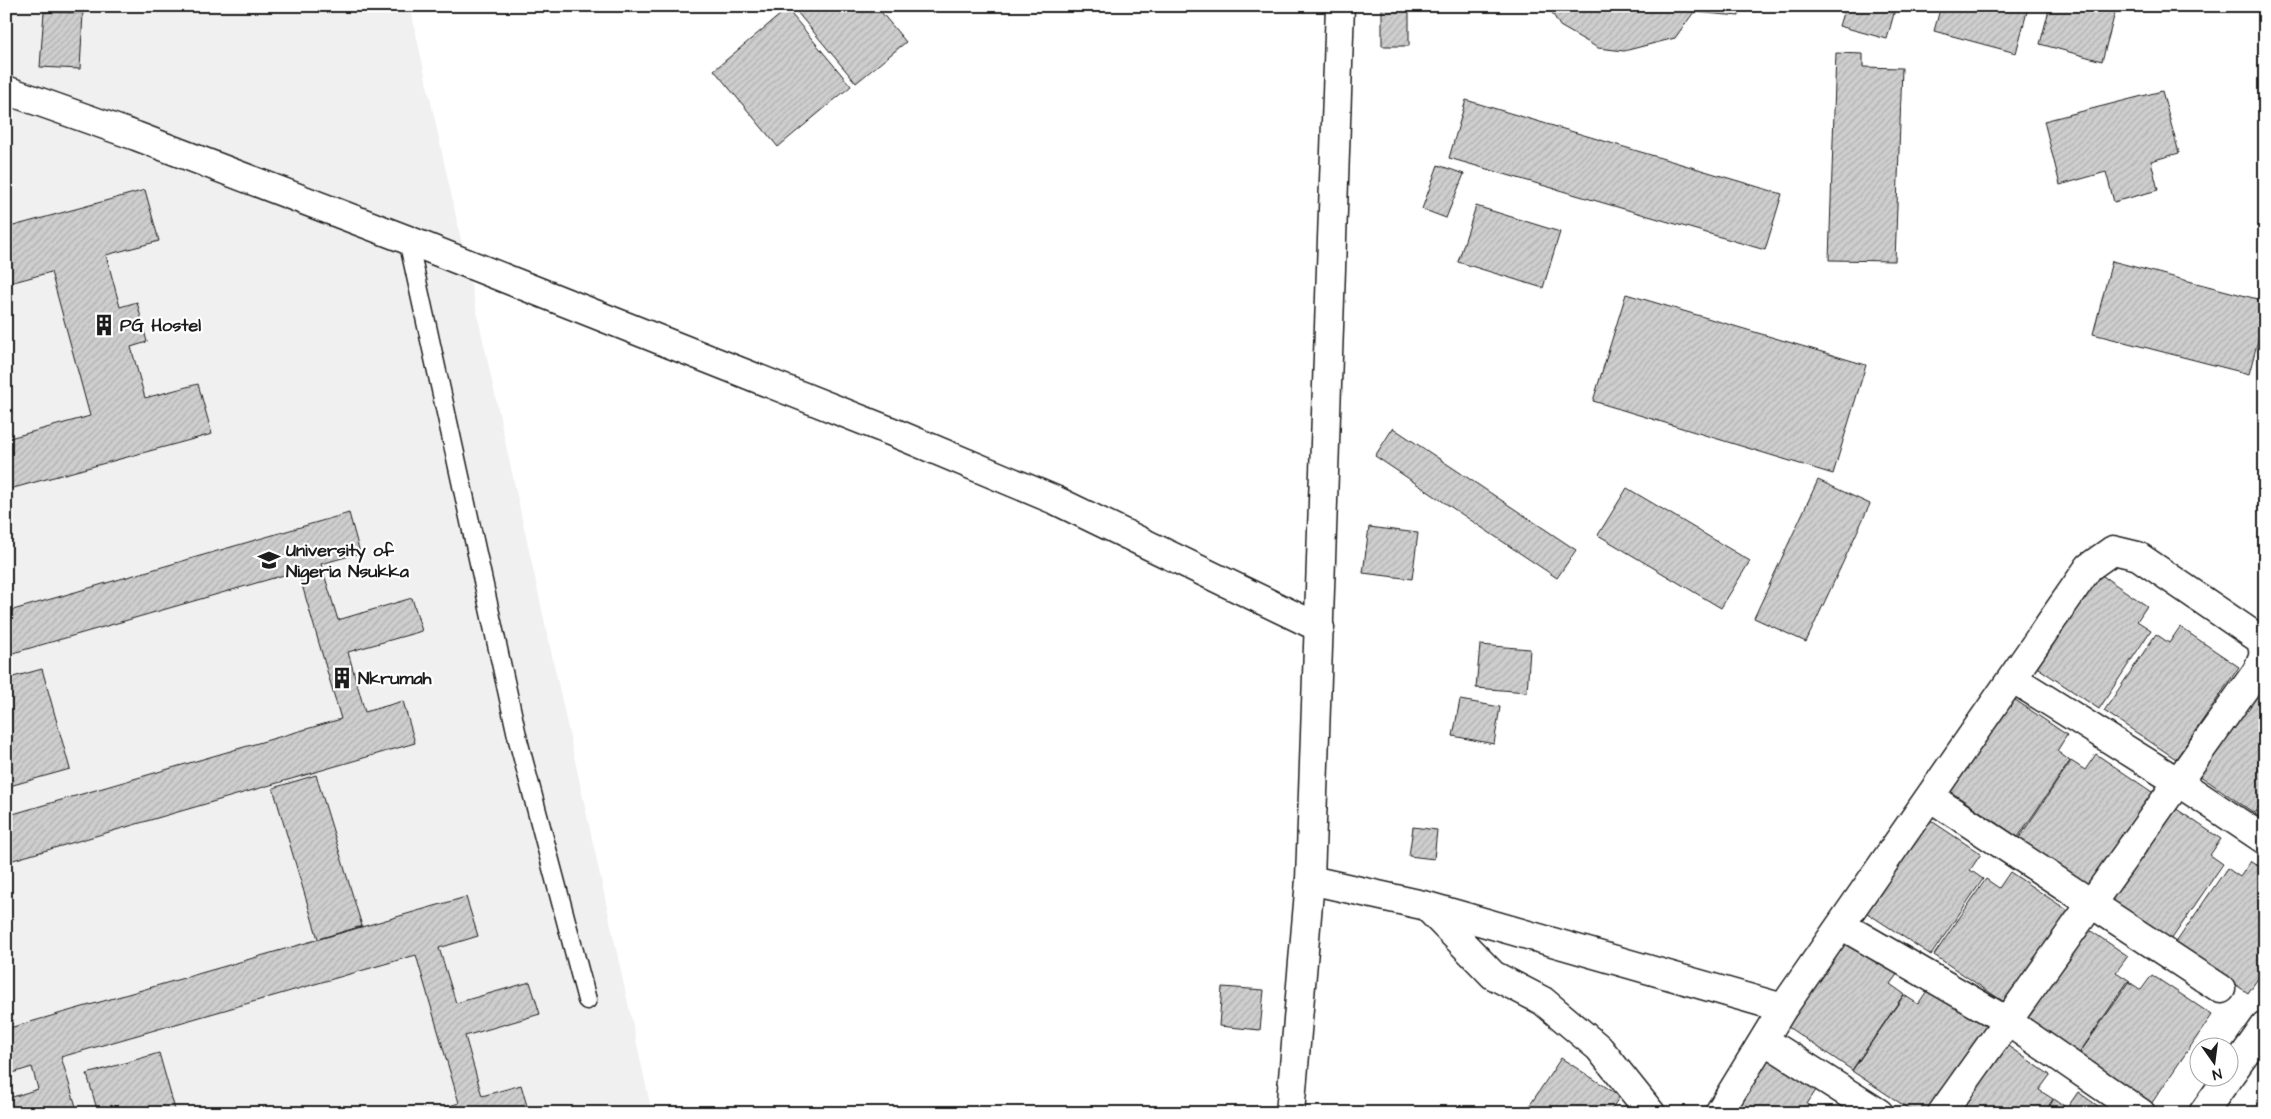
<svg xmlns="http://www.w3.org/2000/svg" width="2271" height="1119" font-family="'Architects Daughter',sans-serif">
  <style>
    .built { fill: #f0f0f0 }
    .building { fill: url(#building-hatch); stroke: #1c1c1c }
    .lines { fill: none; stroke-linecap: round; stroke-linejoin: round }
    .lane-casing { stroke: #1c1c1c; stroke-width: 21 }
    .street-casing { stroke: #1c1c1c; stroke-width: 31 }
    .secondary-casing { stroke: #1c1c1c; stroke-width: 31 }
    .primary-casing { stroke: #1c1c1c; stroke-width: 31 }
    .path { stroke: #1c1c1c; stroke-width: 3; stroke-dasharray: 4 4; stroke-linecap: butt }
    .lane { stroke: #fff; stroke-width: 18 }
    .street { stroke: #fff; stroke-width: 28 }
    .secondary { stroke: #fff; stroke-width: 28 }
    .primary { stroke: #fff; stroke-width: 28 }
    .labels { text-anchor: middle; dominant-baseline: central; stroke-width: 4.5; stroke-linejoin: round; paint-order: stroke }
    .poi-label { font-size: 18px; font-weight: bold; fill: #1c1c1c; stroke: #fff; text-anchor: start }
  </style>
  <defs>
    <pattern id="building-hatch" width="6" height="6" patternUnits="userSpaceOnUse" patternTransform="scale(1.25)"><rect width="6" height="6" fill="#cecece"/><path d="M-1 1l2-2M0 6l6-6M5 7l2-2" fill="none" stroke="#b0b0b0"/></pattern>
  </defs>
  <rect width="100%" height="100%" fill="#fff"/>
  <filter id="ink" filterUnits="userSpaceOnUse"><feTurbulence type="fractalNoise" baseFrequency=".02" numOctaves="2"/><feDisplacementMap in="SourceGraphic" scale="10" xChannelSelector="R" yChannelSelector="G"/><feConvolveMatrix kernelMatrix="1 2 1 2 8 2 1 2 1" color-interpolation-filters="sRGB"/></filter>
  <g filter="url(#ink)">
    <path class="built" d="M6,6H410L652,1113H6Z"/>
    <path class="building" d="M792,6H876L906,42L856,83Z
      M1382,6H1409V46H1382Z
      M1548,6H1739V16L1694,12L1675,38L1624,51L1598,48L1560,26Z
      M1845,6H1896L1887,39L1839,26Z
      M1941,6H2020L2028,8L2016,53L1934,31Z
      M2050,6H2092L2115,13L2102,61L2040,44Z
      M787,9L851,86L778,147L714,70Z
      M44,12L83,13L80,69L40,67Z
      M1836,53L1863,54V67L1902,68L1895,261L1829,260Z
      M2162,91L2179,153L2151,161L2158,190L2114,202L2106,172L2060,185L2044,121Z
      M1466,100L1782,194L1765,250L1449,158Z
      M1438,165L1464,174L1446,218L1422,209Z
      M145,190L159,241L106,255L120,307L137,302L147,342L131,347L145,398L198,384L212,434L6,490V439L90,416L51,272L6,284V228Z
      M1476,206L1560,232L1543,288L1458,262Z
      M2112,261L2265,301V330L2261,329L2249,374L2093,334Z
      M1626,294L1866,365L1833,474L1593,401Z
      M1393,428L1576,550L1557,578L1375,456Z
      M1818,480L1870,504L1806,642L1754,618Z
      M1627,488L1750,561L1721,608L1598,535Z
      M349,513L360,553L321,564L338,620L412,598L422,631L348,652L365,712L403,701L415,743L6,862V816L341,719L298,571L6,655V612Z
      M1369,527L1418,533L1412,579L1363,573Z
      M2097,572L2147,606L2137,621L2151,630L2099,709L2035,666Z
      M2180,627L2239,667L2176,759L2104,711L2156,634L2169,643Z
      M1480,645L1530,649L1527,692L1476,688Z
      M42,669L70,769L6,787V679Z
      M2259,681L2265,685V798L2254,813L2196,773Z
      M2008,695L2067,735L2057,751L2070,761L2018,837L1945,788Z
      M1460,700L1500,707L1494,744L1453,736Z
      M2096,754L2155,794L2092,887L2019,838L2071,761L2085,770Z
      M316,775L362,926L318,939L273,788Z
      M2265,800V820L2255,814Z
      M2175,808L2221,839L2210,855L2223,864L2171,940L2112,900Z
      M1921,814L1981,854L1970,870L1983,879L1931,955L1858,907Z
      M1413,827L1437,830L1434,859L1409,856Z
      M2251,861L2265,870V968L2248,993L2175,944L2227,868L2240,877Z
      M2010,872L2070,912L2007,1004L1934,955L1986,879L1999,888Z
      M466,897L478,936L439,948L456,1003L530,982L540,1014L465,1036L482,1096L521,1085L529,1113H427L459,1103L416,955L61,1057L78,1113H6V1099L38,1089L32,1067L6,1075V1029Z
      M2082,925L2128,956L2116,972L2130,981L2077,1057L2019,1017Z
      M1841,929L1901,969L1890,984L1904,994L1852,1070L1779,1021Z
      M2152,975L2212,1015L2149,1107L2076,1058L2128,981L2141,990Z
      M1222,987L1264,990L1260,1030L1219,1026Z
      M1929,988L1988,1028L1930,1113H1915L1852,1071L1904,995L1918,1004Z
      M2005,1044L2050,1075L2039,1090L2053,1099L2044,1113H1957Z
      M159,1053L176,1113H98L87,1074Z
      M1766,1053L1818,1087L1807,1104L1820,1113H1726Z
      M1561,1058L1620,1096L1609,1113H1542L1530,1105Z
      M2078,1092L2108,1113H2045L2054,1099L2067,1108Z"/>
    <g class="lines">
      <g class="lane-casing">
        <path id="lane" d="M408,240L518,740L587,1000"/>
      </g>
      <g class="street-casing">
        <path id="street" d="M6,90L136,136L408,240L895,433L1055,500L1320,628
          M2012,678L2178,782L2265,840
          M1930,797L2221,989
          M1310,880L1427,906L1783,1008
          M1428,908L1493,975L1543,1001L1599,1048L1651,1113
          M1841,925L2007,1021L2141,1113
          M1764,1040L1879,1113
          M1719,1113L1783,1008L2089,567L2113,550L2138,556L2261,640L2264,654L2257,671L1942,1113"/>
      </g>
      <g class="secondary-casing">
        <path id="secondary" d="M1290,1113L1310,880L1340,6"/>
      </g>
      <g class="primary-casing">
        <path id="primary" d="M2203,1113L2265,1026"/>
      </g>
      <path class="path" d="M1233,1113L1260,1106"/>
      <use href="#lane" class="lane"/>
      <use href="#street" class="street"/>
      <use href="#secondary" class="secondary"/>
      <use href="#primary" class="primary"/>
    </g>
  </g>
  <defs>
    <g id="building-bare" transform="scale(1.725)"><path d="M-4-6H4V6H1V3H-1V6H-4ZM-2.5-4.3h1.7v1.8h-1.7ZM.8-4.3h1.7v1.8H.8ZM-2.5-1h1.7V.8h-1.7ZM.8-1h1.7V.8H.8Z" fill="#1c1c1c" stroke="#fff" stroke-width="2.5" paint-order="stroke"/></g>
    <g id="university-bare" transform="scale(1.725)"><path d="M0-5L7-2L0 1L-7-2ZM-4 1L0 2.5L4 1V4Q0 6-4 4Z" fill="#1c1c1c" stroke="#fff" stroke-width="2.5" paint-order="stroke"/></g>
  </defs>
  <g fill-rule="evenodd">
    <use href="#building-bare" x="104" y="325"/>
    <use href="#university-bare" x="269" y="560"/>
    <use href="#building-bare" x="342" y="678"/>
  </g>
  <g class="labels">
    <g class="poi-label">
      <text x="120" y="325">PG Hostel</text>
      <text x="286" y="550">University of<tspan x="286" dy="21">Nigeria Nsukka</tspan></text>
      <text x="358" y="678">Nkrumah</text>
    </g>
  </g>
  <rect width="2271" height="1119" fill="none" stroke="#fff" stroke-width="25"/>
  <rect x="12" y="12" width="2246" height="1094" fill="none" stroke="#1c1c1c" stroke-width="2" filter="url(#ink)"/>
  <g transform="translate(2214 1062) rotate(166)"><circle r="24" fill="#ffffff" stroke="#a4a4a4"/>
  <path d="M0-4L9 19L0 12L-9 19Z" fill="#1c1c1c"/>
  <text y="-8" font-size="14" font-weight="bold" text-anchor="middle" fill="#1c1c1c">N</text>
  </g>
</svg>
